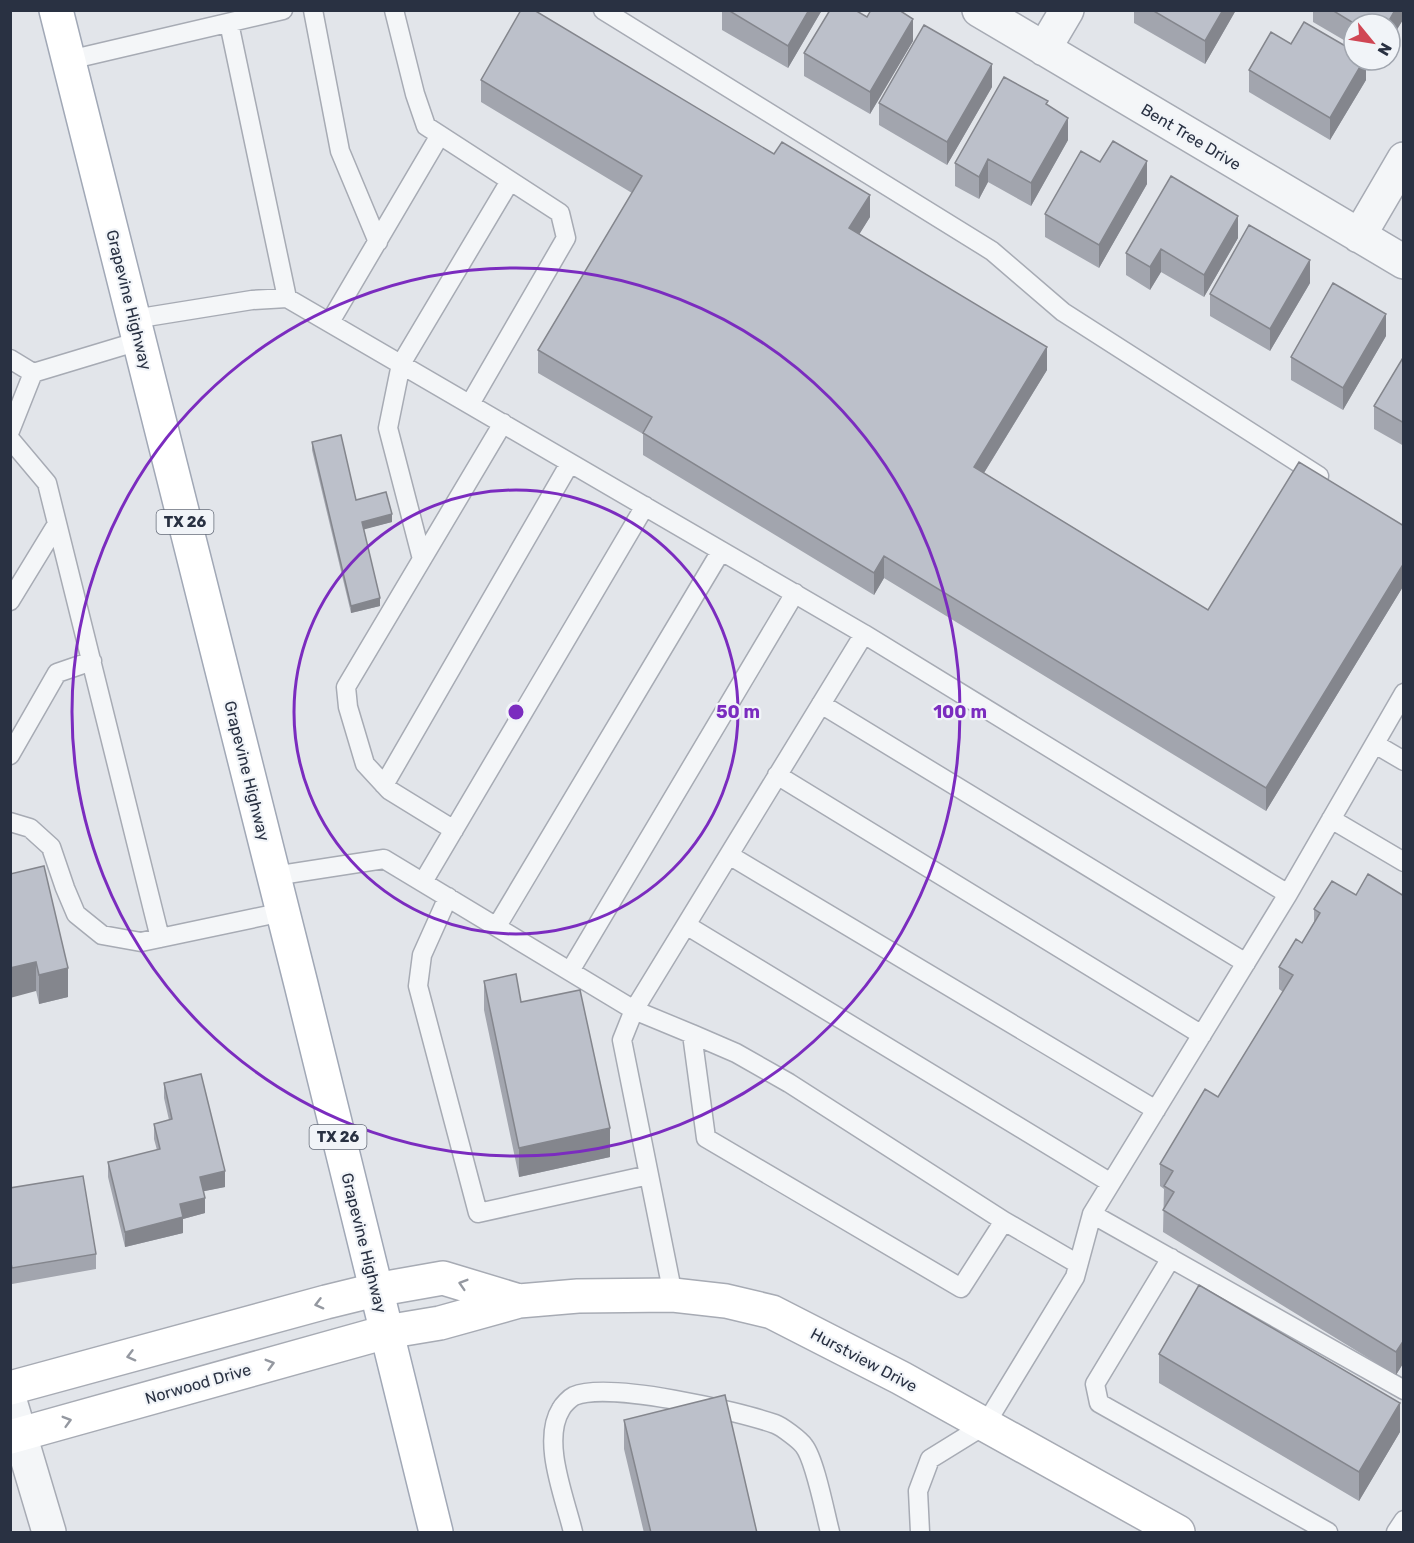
<svg xmlns="http://www.w3.org/2000/svg" width="1414" height="1543" font-family="Rubik,sans-serif">
  <style>
    .lines { fill: none; stroke-linecap: round; stroke-linejoin: round }
    .service-casing { stroke: #a7abb4; stroke-width: 21 }
    .minor-casing { stroke: #a7abb4; stroke-width: 36 }
    .secondary-casing { stroke: #a7abb4; stroke-width: 36 }
    .primary-casing { stroke: #a1a8b6; stroke-width: 36 }
    .service { stroke: #f4f6f8; stroke-width: 18 }
    .minor { stroke: #f4f6f8; stroke-width: 33 }
    .secondary { stroke: #fff; stroke-width: 33 }
    .primary { stroke: #fff; stroke-width: 33 }
    .wall { fill: #a2a5ae }
    .shaded-wall { fill: #84868d }
    .building { fill: #bcc0ca; stroke: #84868d; stroke-width: 1.5 }
    .oneway { stroke: #9498a0 }
    .ring { fill: none; stroke: #7b2cbf; stroke-width: 3 }
    .labels { text-anchor: middle; dominant-baseline: central; stroke-width: 4.5; stroke-linejoin: round; paint-order: stroke }
    .shield { fill: #f1f4f8; stroke: #656c79; stroke-width: 1.5 }
    .shield-label { font-size: 15px; font-weight: bold; fill: #293142 }
    .street-label { font-size: 16px; fill: #293142; stroke: #f1f4f8 }
    .centre { fill: #7b2cbf; stroke: #f1f4f8; stroke-width: 3 }
    .ring-label { font-size: 18px; text-anchor: middle; font-weight: bold; fill: #7b2cbf; stroke: #f1f4f8; stroke-width: 4.5; stroke-linejoin: round; paint-order: stroke }
  </style>
  <rect width="100%" height="100%" fill="#e2e5ea"/>
  <g class="lines">
    <g class="service-casing">
      <path id="service" d="M313,10L340,151L378,242
        M394,10L415,94L426,126L560,213L566,238L470,404
        M603,10L992,251L1063,312L1319,476
        M229,23L287,298
        M69,60L283,10
        M134,319L252,300L287,298L864,634L634,1010L384,859L274,876
        M330,322L440,135
        M10,359L33,373L139,341
        M10,431L33,373
        M10,439L47,483L160,938
        M422,559L388,428L401,364L510,181
        M10,601L57,524
        M864,634L1288,894L1092,1214L1075,1277L985,1425L930,1459L918,1491L920,1532
        M821,704L1246,963
        M1375,744L1404,761
        M10,755L57,673L92,661
        M777,775L1202,1035
        M384,785L570,463
        M1331,819L1404,862
        M10,822L30,828L51,847L65,888L76,914L102,935L141,942L283,912
        M454,830L389,790L365,764L348,707L346,687L503,423
        M729,855L1156,1110
        M423,882L645,506
        M1288,894L1404,693
        M448,897L422,955L418,986L478,1213L649,1175
        M686,925L1111,1183
        M497,926L721,551
        M570,971L795,593
        M692,1034L736,1053L789,1083L1004,1221
        M1092,1214L1404,1390
        M1171,1258L1095,1384L1099,1403L1328,1532
        M673,1295L622,1040L634,1010L692,1034L706,1138L961,1288L1004,1221L1078,1264
        M573,1532C565,1498 541,1441 561,1409C563,1405 570,1398 574,1396C608,1381 738,1411 775,1424C781,1426 800,1440 804,1446C815,1460 825,1513 830,1532
        M1396,1532L1404,1520"/>
    </g>
    <g class="minor-casing">
      <path id="minor" d="M979,10L1404,262
        M1044,49L1067,10
        M1359,236L1404,159
        M10,1401L49,1532"/>
    </g>
    <g class="secondary-casing">
      <path id="secondary" d="M10,1388L326,1302L375,1290L443,1278L519,1301
        M10,1437L386,1332L440,1323L519,1301L578,1296L673,1295L726,1301L772,1312L901,1378L1178,1532"/>
    </g>
    <g class="primary-casing">
      <path id="primary" d="M56,10L301,984L436,1532"/>
    </g>
    <use href="#service" class="service"/>
    <use href="#minor" class="minor"/>
    <use href="#secondary" class="secondary"/>
    <use href="#primary" class="primary"/>
  </g>
  <path class="wall" d="M722,10H822L788,68L722,30Z
    M1134,10H1236L1205,64L1134,23Z
    M1313,10H1404V18L1390,41V24H1354V46L1313,22Z
    M867,17L913,41L870,114L804,76V53Z
    M1291,44L1366,60V80L1330,140L1249,92V70Z
    M481,80L870,217L859,234L1047,370L984,473L1208,610L1404,526V585L1266,811L884,578L874,595L643,455V434L538,373V350L632,193L481,102Z
    M992,87L947,165L879,125V103Z
    M1048,106L1068,140L1031,206L988,182L979,199L955,186V163Z
    M1100,162L1147,184L1099,268L1045,237V214Z
    M1238,238L1204,297L1161,272L1150,290L1126,275V253Z
    M1310,283L1270,351L1210,316V294Z
    M1386,336L1343,410L1291,380V357Z
    M1404,356V446L1374,429V406Z
    M312,442L356,500L392,522L363,529L380,606L351,613L312,450Z
    M10,874L68,997L39,1004Z
    M1356,895L1404,896V1362L1396,1375L1163,1232L1164,1189L1160,1186V1164L1218,1097L1283,992L1279,989V967L1302,943L1314,922V909Z
    M484,981L521,1002L610,1157L519,1177L484,1010Z
    M164,1083L225,1187L204,1191L205,1213L183,1219V1233L125,1247L108,1177V1162L157,1150L154,1139V1124L169,1120L164,1098Z
    M10,1188L96,1254V1269L12,1284L10,1274Z
    M1159,1354L1400,1432L1359,1501L1159,1383Z
    M624,1420L757,1533H644L624,1449Z"/>
  <path class="shaded-wall" d="M809,10H822L788,68V46Z
    M1223,10H1236L1205,64V41Z
    M1395,10H1404V18L1390,41V24H1387Z
    M913,19V41L870,114V92Z
    M1364,60H1366V80L1330,140V118Z
    M992,64V87L947,165V142Z
    M1068,118V140L1031,206V183Z
    M988,159V182L979,199V177Z
    M1147,161V184L1099,268V245Z
    M870,195V217L849,251V228Z
    M1238,216V238L1204,297V275Z
    M1161,249V272L1150,290V267Z
    M1310,260V283L1270,351V329Z
    M1386,314V336L1343,410V388Z
    M1047,347V370L974,489V467Z
    M392,514V522L362,530V522Z
    M884,556V578L874,595V573Z
    M1404,563V585L1266,811V788Z
    M380,598V606L351,613V606Z
    M36,962V991L10,998V968Z
    M68,968V997L39,1004V975Z
    M610,1128V1157L519,1177V1148Z
    M225,1171V1187L200,1192V1177Z
    M205,1198V1213L183,1219V1233L125,1247V1232L180,1204Z
    M1404,1340V1362L1396,1375V1352Z
    M1400,1403V1432L1359,1501V1472Z"/>
  <path class="building" d="M521,10H534L774,154L782,142L870,195L849,228L1047,347L974,467L1208,610L1299,462L1404,526V563L1266,788L884,556L874,573L643,433L652,417L538,350L642,176L481,80Z
    M728,10H809L788,46Z
    M830,10H855L867,17L871,10H899L913,19L870,92L804,53Z
    M1152,10H1223L1205,41Z
    M1332,10H1395L1387,24H1355Z
    M1304,22L1354,51V60H1364L1330,118L1249,70L1271,32L1291,44Z
    M924,25L992,64L947,142L879,103Z
    M1004,77L1048,101L1046,104L1068,118L1031,183L988,159L979,177L955,163Z
    M1113,141L1147,161L1099,245L1045,214L1081,151L1100,162Z
    M1171,176L1238,216L1204,275L1161,249L1150,267L1126,253Z
    M1249,225L1310,260L1270,329L1210,294Z
    M1333,283L1386,314L1343,388L1291,357Z
    M1404,356V423L1374,406Z
    M341,435L356,500L386,492L392,514L362,522L380,598L351,606L312,442Z
    M44,866L68,968L39,975L36,962L10,968V874Z
    M1368,874L1404,896V1340L1396,1352L1163,1210L1174,1192L1164,1186L1173,1171L1160,1164L1205,1089L1218,1097L1293,975L1279,967L1296,939L1302,943L1320,913L1314,909L1332,881L1356,895Z
    M516,974L521,1002L580,990L610,1128L519,1148L484,981Z
    M201,1074L225,1171L200,1177L205,1198L180,1204L183,1217L125,1232L108,1162L160,1149L154,1124L172,1119L164,1083Z
    M83,1176L96,1254L12,1268L10,1259V1188Z
    M1199,1285L1400,1403L1359,1472L1159,1354Z
    M725,1395L757,1533H651L624,1420Z"/>
  <defs><path id="oneway-chevron" d="M-2-3.5L2.5 0L-2 3.5" fill="none" stroke-width="1.6" stroke-linecap="round" stroke-linejoin="round" transform="scale(1.5)"/></defs>
  <g class="oneway">
    <use href="#oneway-chevron" transform="translate(463 1284) rotate(-163)"/>
    <use href="#oneway-chevron" transform="translate(319 1304) rotate(165)"/>
    <use href="#oneway-chevron" transform="translate(131 1356) rotate(165)"/>
    <use href="#oneway-chevron" transform="translate(270 1364) rotate(-16)"/>
    <use href="#oneway-chevron" transform="translate(67 1421) rotate(-16)"/>
  </g>
  <g class="ring">
    <circle cx="516" cy="712" r="222"/>
    <circle cx="516" cy="712" r="444"/>
  </g>
  <g class="labels">
    <g class="shield">
      <rect x="156.5" y="510" width="57" height="24" rx="4.5"/>
      <rect x="309.5" y="1125" width="57" height="24" rx="4.5"/>
    </g>
    <g class="shield-label">
      <text x="185" y="522">TX 26</text>
      <text x="338" y="1137">TX 26</text>
    </g>
    <g class="street-label">
      <text transform="translate(1191 137) rotate(31)">Bent Tree Drive</text>
      <text transform="translate(129 300) rotate(76)">Grapevine Highway</text>
      <text transform="translate(247 771) rotate(76)">Grapevine Highway</text>
      <text transform="translate(364 1243) rotate(76)">Grapevine Highway</text>
      <text transform="translate(864 1360) rotate(28)">Hurstview Drive</text>
      <text transform="translate(198 1384) rotate(-16)">Norwood Drive</text>
    </g>
  </g>
  <circle cx="516" cy="712" r="9" class="centre"/>
  <g class="ring-label">
    <text x="738" y="718">50 m</text>
    <text x="960" y="718">100 m</text>
  </g>
  <rect width="1414" height="1543" fill="none" stroke="#293142" stroke-width="24"/>
  <g transform="translate(1372 42) rotate(120)"><circle r="28" fill="#f1f4f8" stroke="#a1a6af" stroke-width="1.5"/>
  <path d="M0-4.5L10 22L0 15L-10 22Z" fill="#d04654"/>
  <text y="-9" font-size="16" font-weight="bold" text-anchor="middle" fill="#293142">N</text>
  </g>
</svg>
